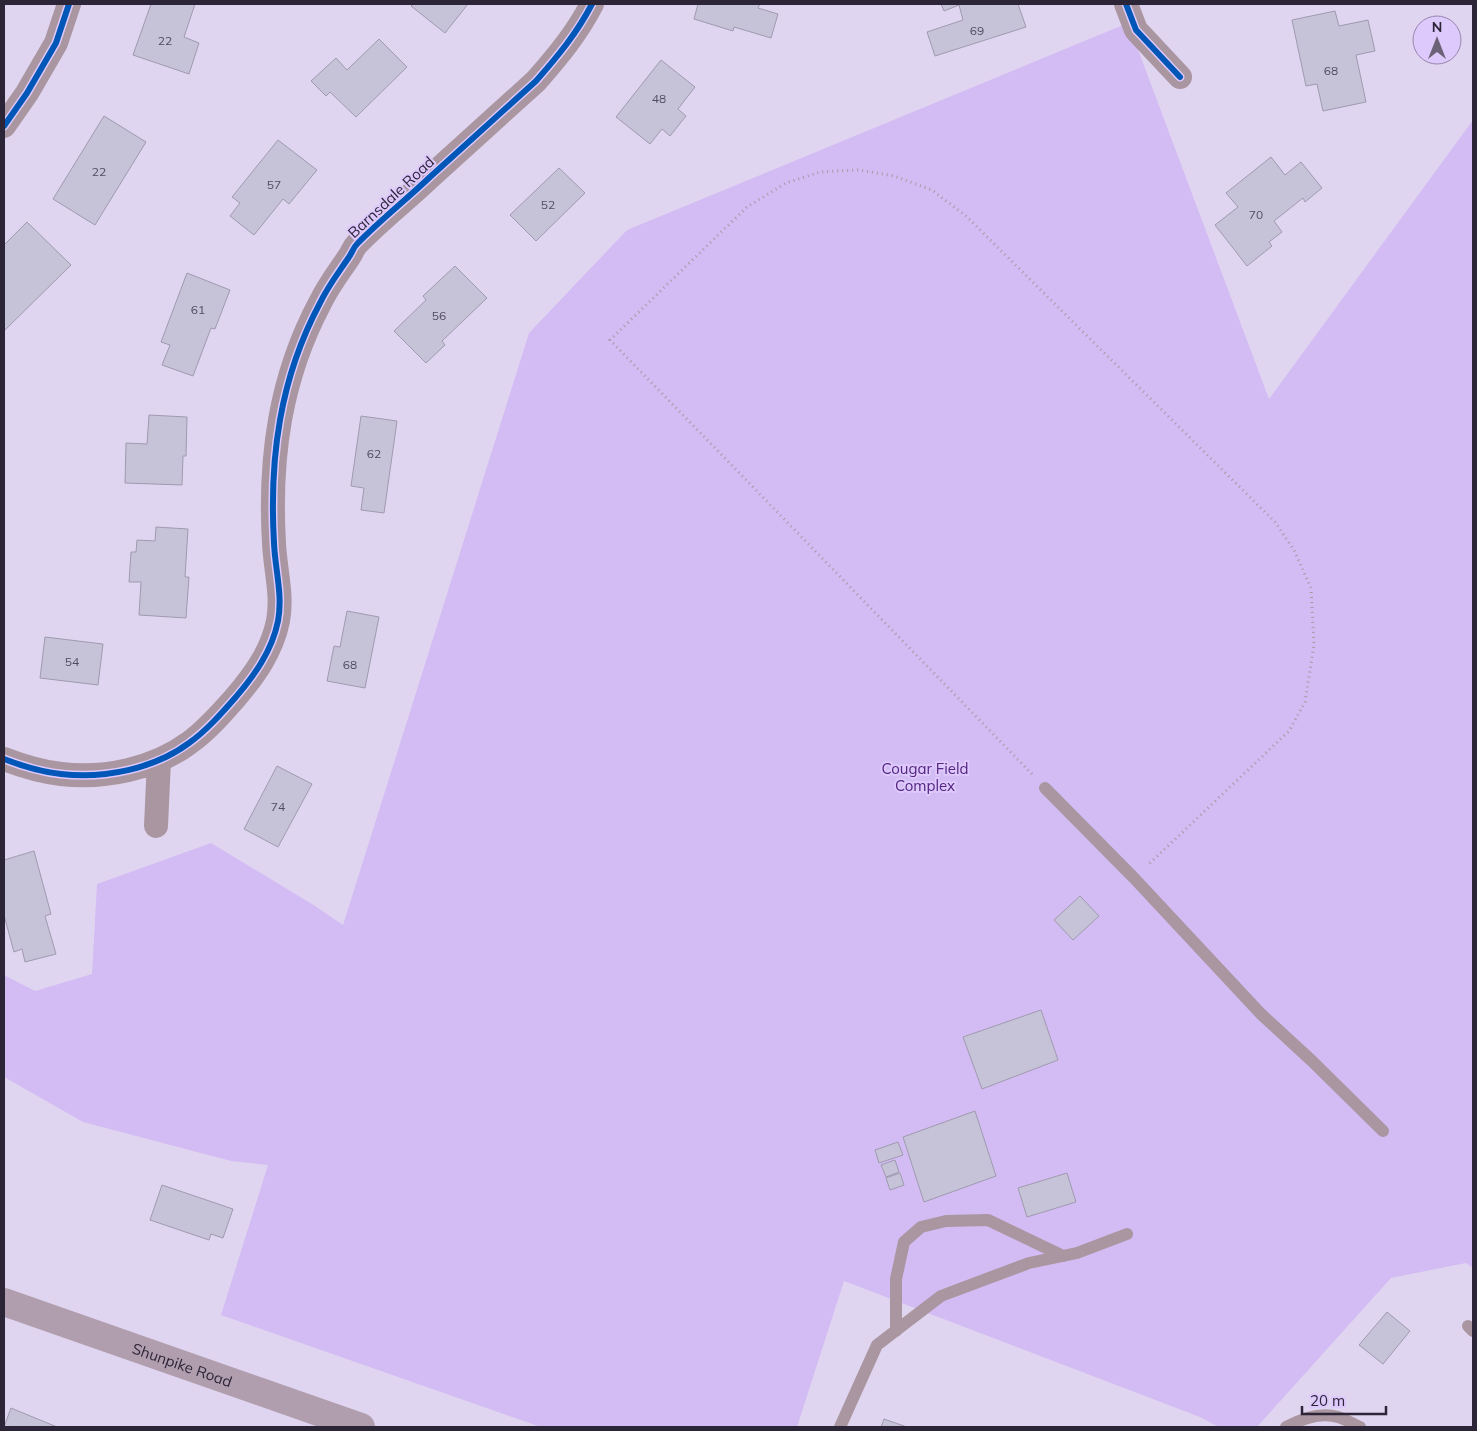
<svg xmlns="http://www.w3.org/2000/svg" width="1477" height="1431" font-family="Mulish,sans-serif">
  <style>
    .green { fill: #d3bcf3 }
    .building { fill: #c6c2d7; stroke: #9f9aaf }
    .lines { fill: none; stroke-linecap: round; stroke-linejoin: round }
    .path { stroke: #a799a6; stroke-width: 3; stroke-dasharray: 1 4; stroke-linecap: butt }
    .lane { stroke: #a996a1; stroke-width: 12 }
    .street { stroke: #a996a1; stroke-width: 24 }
    .secondary { stroke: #b09eaf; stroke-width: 28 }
    .cycleway-casing { stroke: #dec9fc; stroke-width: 9 }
    .cycleway { stroke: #0057b8; stroke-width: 6 }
    .labels { text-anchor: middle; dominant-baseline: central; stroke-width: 4; stroke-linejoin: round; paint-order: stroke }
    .number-label { font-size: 12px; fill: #524c5f }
    .street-label { font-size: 15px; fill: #2c2437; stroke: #dec9fc }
    .park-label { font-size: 15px; fill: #542582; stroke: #dec9fc }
  </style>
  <rect width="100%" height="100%" fill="#e0d5f0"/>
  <path class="green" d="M1128,23L1269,399L1473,120V1268L1466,1263L1391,1278L1257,1427H1219L1200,1417L844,1281L797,1427H541L221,1315L268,1165L231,1161L83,1122L4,1077V975L35,991L92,974L97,884L211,843L312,904L343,925L529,333L627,230Z"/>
  <path class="building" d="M151,4H195L184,37L199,43L189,74L133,55Z
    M413,4H468L445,33L411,6Z
    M698,4H760L758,8L778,14L771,38L734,27L733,31L694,19Z
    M941,4H1018L1026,27L935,56L927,32L963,20L959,5L944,11Z
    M1335,11L1339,26L1368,20L1375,51L1356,55L1366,102L1323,111L1317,84L1306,86L1292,20Z
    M379,39L407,67L356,117L330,92L326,96L311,81L336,58L347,70Z
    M661,60L695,87L678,109L686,116L670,136L662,129L650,144L616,117Z
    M104,116L146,142L95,225L53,199Z
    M278,140L317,170L289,204L283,199L254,235L230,216L240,203L232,197Z
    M1271,157L1285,175L1301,162L1322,188L1305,202L1303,198L1274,221L1282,232L1269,242L1272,246L1247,266L1215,225L1238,207L1226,193Z
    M559,168L585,193L536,241L510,215Z
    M27,222L71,265L4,331V245Z
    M455,266L487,298L442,341L445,345L426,363L394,331L426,300L423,296Z
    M187,273L230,290L215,329L211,328L193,376L162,365L170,345L161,342Z
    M149,415L187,417L186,456H183L182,485L125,483L126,443L147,444Z
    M361,416L397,421L384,513L361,510L364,488L351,486Z
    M156,527L188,529L185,577H189L186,618L139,615L141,582H129L131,552H136L137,540L155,541Z
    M347,611L379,617L365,688L327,681L334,646L340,647Z
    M45,637L103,644L98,685L40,678Z
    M277,766L312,784L278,847L244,829Z
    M34,851L51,914L45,916L56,954L25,962L22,949L14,952L4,915V860Z
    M1080,896L1099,916L1073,940L1054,920Z
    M1041,1010L1058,1060L982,1089L963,1037Z
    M975,1111L996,1176L924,1202L903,1137Z
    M898,1142L903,1155L879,1163L875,1150Z
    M895,1160L899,1172L886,1177L881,1165Z
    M900,1173L904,1185L890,1190L886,1178Z
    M1067,1173L1076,1202L1027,1217L1018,1188Z
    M162,1185L233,1209L223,1238L211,1234L209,1240L150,1220Z
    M1387,1312L1410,1331L1383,1364L1359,1345Z
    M11,1408L57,1427H4Z
    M884,1419L907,1427H881Z"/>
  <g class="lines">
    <path class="path" d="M1032,774L610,340L747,207L786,183L820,172L859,170L894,176L932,190L966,216L1275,522L1294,550L1311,588L1314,645L1305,702L1289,731L1149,864"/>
    <path class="lane" d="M1045,788L1134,878L1261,1014L1312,1061L1383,1131
      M1468,1326L1473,1331
      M896,1331V1279L904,1242L921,1227L946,1221L988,1220L1063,1256
      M840,1427L877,1345L941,1296L1029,1263L1077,1253L1127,1234
      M1286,1427C1301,1419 1321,1412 1338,1417C1345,1419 1353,1424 1360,1427"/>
    <path class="street" d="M1126,4L1136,30L1180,77
      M4,126L27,93L56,43L69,4
      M4,759C22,766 42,772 61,774C104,779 154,769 189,743C206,731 221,714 235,698C254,676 272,651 278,621C283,595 275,569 274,543C269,458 280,378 320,303C328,286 339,272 349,257C352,253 353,248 357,244C379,221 406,200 430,177C465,145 501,113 536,81C558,56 577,33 592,4
      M156,826L159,760"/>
    <path class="secondary" id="s1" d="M4,1302L361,1427"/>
    <g class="cycleway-casing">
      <path id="cycleway" d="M1126,4L1136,30L1180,77
        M4,126L27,93L56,43L69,4
        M4,759C22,766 42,772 61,774C104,779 154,769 189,743C206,731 221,714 235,698C254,676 272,651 278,621C283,595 275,569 274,543C269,458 280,378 320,303C328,286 339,272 349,257C352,253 353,248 357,244C379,221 406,200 430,177C465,145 501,113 536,81C558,56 577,33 592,4"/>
    </g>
    <use href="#cycleway" class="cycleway"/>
  </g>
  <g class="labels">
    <g class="number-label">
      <text x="977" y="30">69</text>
      <text x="165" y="40">22</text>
      <text x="1331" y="70">68</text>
      <text x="659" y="98">48</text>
      <text x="99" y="171">22</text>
      <text x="274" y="184">57</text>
      <text x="548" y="204">52</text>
      <text x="1256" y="214">70</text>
      <text x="198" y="309">61</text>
      <text x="439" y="315">56</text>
      <text x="374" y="453">62</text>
      <text x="72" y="661">54</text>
      <text x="350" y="664">68</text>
      <text x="278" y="806">74</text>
    </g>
    <g class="street-label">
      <text transform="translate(391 197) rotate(-43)">Barnsdale Road</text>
      <text stroke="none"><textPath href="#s1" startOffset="189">Shunpike Road</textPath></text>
    </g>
    <g class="park-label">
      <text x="925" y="768">Cougar Field<tspan x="925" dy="17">Complex</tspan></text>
    </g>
  </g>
  <rect width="1477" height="1431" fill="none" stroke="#2c2437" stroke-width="10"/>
  <g transform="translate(1437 40)"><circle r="24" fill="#dec9fc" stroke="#9787ad"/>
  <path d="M0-4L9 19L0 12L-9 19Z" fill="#6b6278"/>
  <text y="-8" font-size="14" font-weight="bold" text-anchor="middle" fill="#2c2437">N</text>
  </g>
  <path d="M1302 1406v8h84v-8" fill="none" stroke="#2c2437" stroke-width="2.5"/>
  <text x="1310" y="1406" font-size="15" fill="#2c2437" stroke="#dec9fc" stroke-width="4" paint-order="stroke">20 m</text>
</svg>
